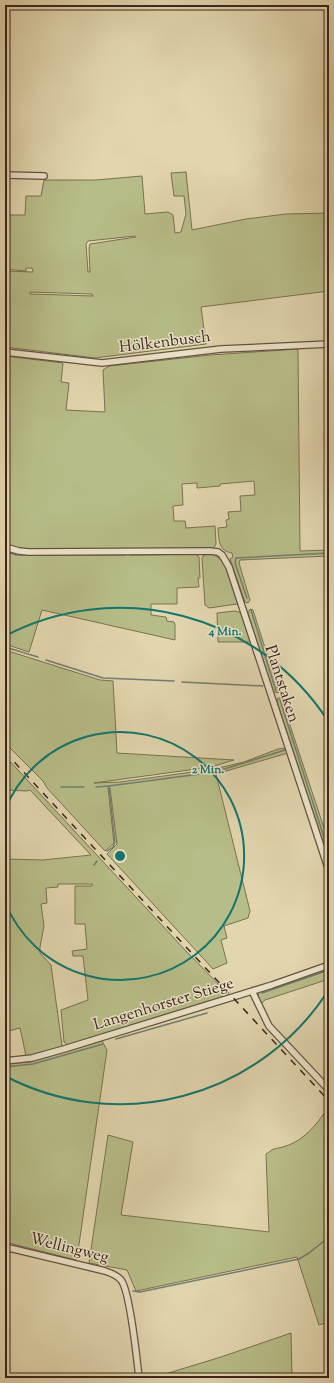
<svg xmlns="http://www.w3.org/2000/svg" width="334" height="1383" font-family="'Sorts Mill Goudy',serif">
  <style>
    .green { fill: #b7bd88; stroke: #7a7152; fill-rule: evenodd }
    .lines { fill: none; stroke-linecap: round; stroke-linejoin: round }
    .stream { stroke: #727e71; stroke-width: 1.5 }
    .minor-casing { stroke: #665140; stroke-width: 8 }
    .minor { stroke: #ece4ca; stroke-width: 5.5 }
    .rail { stroke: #3d251b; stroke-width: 1.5; stroke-dasharray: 7 7; stroke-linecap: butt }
    .ring { fill: none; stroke: #0f766e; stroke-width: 2 }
    .labels { text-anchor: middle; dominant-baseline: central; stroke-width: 3; stroke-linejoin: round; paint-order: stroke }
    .street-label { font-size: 16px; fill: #3d251b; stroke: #ece4ca }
    .centre { fill: #0f766e; stroke: #ece4ca; stroke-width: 2 }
    .ring-label { font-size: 12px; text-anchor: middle; font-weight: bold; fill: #0f766e; stroke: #ece4ca; stroke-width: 3; stroke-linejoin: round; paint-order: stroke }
  </style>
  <rect width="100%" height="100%" fill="#e2d6ae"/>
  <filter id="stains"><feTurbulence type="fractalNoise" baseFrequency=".005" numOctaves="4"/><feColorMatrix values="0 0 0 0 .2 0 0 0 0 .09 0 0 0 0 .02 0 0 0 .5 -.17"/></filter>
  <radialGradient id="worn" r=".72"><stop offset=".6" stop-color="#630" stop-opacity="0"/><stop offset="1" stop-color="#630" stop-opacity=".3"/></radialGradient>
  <path class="green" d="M186,172L192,230L246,219L286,214L329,213V291L201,307L206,344L95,358L5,347V271L33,272V271L32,268H26V271L5,269V215H25L26,196H41L44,180H96L142,176L145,214L168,212L173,215L175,233L181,232L186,214L184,196H174L171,173ZM135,236L136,237L90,244L89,248L90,272H88L86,244L88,241ZM30,292L92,294L93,296L30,294Z
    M298,349L300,551L329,550V556L240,560L239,563L250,600L248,603L245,602L230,559L233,557L232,553C218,551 219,539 218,528L227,527L226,520L229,519L228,512L241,511L240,496L255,495L254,481L220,484V486L197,488V483L182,484L183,505L173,506L174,521H185L186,528L215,526L216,544L213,549L24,550L5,544V356L63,363L61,382L69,383L66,410L105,412L103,370L109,366L211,355Z
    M5,548L11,551L194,553L199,557L200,578H198L199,587L177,588V604H151V615L166,617L167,621L174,622L175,625V640L42,610L29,652L5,644Z
    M211,554C230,560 233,585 238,602L237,604L209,608L205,605L202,558L204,555Z
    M250,609L253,610L279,692L278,693L275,692L272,690L248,613Z
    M235,611L242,613L251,642H218L217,613Z
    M5,650L100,680L113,681L117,753L234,760L211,767L94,783L120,782L214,769L244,762L278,749L286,748L288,753L216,774L250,911L248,918L224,926L227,938L221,940L227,963L213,969L107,854L117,844L110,788H108L114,843L105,851L47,788L43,781L5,743Z
    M278,698H281L324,828H329V861L277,702Z
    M5,756L186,951L229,995L68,1045L64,1042L61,1010L88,1000L83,956H73L72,951L87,949L85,924H75V886H92V884H58V887L46,888L47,903L41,904L44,926L40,947V953L51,965L62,1045L60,1048L26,1056L20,1028L5,1032V859L43,860L91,855L30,790L27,791L5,790Z
    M329,967V979L265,1000L262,1003L259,1000L258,992L300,978Z
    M102,1041L107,1050L77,1258L76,1260L72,1259L5,1242V1064L30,1062Z
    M327,1109L329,1111V1322L319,1325L297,1257L136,1291L127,1270L89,1263L108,1135L133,1142L121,1215L269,1232L266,1154C268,1153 271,1150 274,1149C278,1148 284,1147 289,1145C306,1138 317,1124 327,1109Z
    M291,1333L292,1378H152L221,1357Z"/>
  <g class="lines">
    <path class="stream" d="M5,551L16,555H125
      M131,555L188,554
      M247,598L235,563L236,558L329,553
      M251,610L276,691
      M5,647L38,657
      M46,660L103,678L174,681
      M182,682L263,686
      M280,700L329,853
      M61,787H84
      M96,787L109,786L215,772L285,750
      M107,851L113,847L115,842L109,787
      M94,865L97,861
      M262,993L329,970
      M116,1039L207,1013
      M5,1067L33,1064L103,1044
      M133,1291L140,1292L299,1259L309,1253L329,1237"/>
    <g class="minor-casing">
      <path id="minor" d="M5,175L44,176
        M5,352L102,363L221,349L329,344
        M5,547L19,551L29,552L210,551L218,552L222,555L229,567L329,871
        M252,991L269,1026L329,1090
        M5,1061L32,1058L64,1049L272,985L329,965
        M5,1247L105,1271C111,1273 117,1275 121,1280C130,1291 137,1360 139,1378"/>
    </g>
    <use href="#minor" class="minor"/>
    <path class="rail" d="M5,752L329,1101"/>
  </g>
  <g class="ring">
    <path d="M5 810A124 124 0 1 1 5 902"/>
    <path d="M328 991A248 248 0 0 1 5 1076M5 636A248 248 0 0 1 328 721"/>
  </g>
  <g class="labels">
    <g class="street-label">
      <text transform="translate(165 343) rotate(-7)">Hölkenbusch</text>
      <text transform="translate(281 684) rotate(72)">Plantstaken</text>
      <text transform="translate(164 1005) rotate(-17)">Langenhorster Stiege</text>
      <text transform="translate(69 1249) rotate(14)">Wellingweg</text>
    </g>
  </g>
  <circle cx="120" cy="856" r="6" class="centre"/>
  <g class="ring-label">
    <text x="225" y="635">4 Min.</text>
    <text x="208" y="773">2 Min.</text>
  </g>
  <rect width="334" height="1383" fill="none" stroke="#e2d6ae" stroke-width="20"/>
  <rect x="6" y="6" width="322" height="1371" fill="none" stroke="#3d251b" stroke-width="2"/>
  <rect x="10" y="10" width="314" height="1363" fill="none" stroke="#3d251b"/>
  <rect width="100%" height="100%" filter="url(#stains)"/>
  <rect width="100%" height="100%" fill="url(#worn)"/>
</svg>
